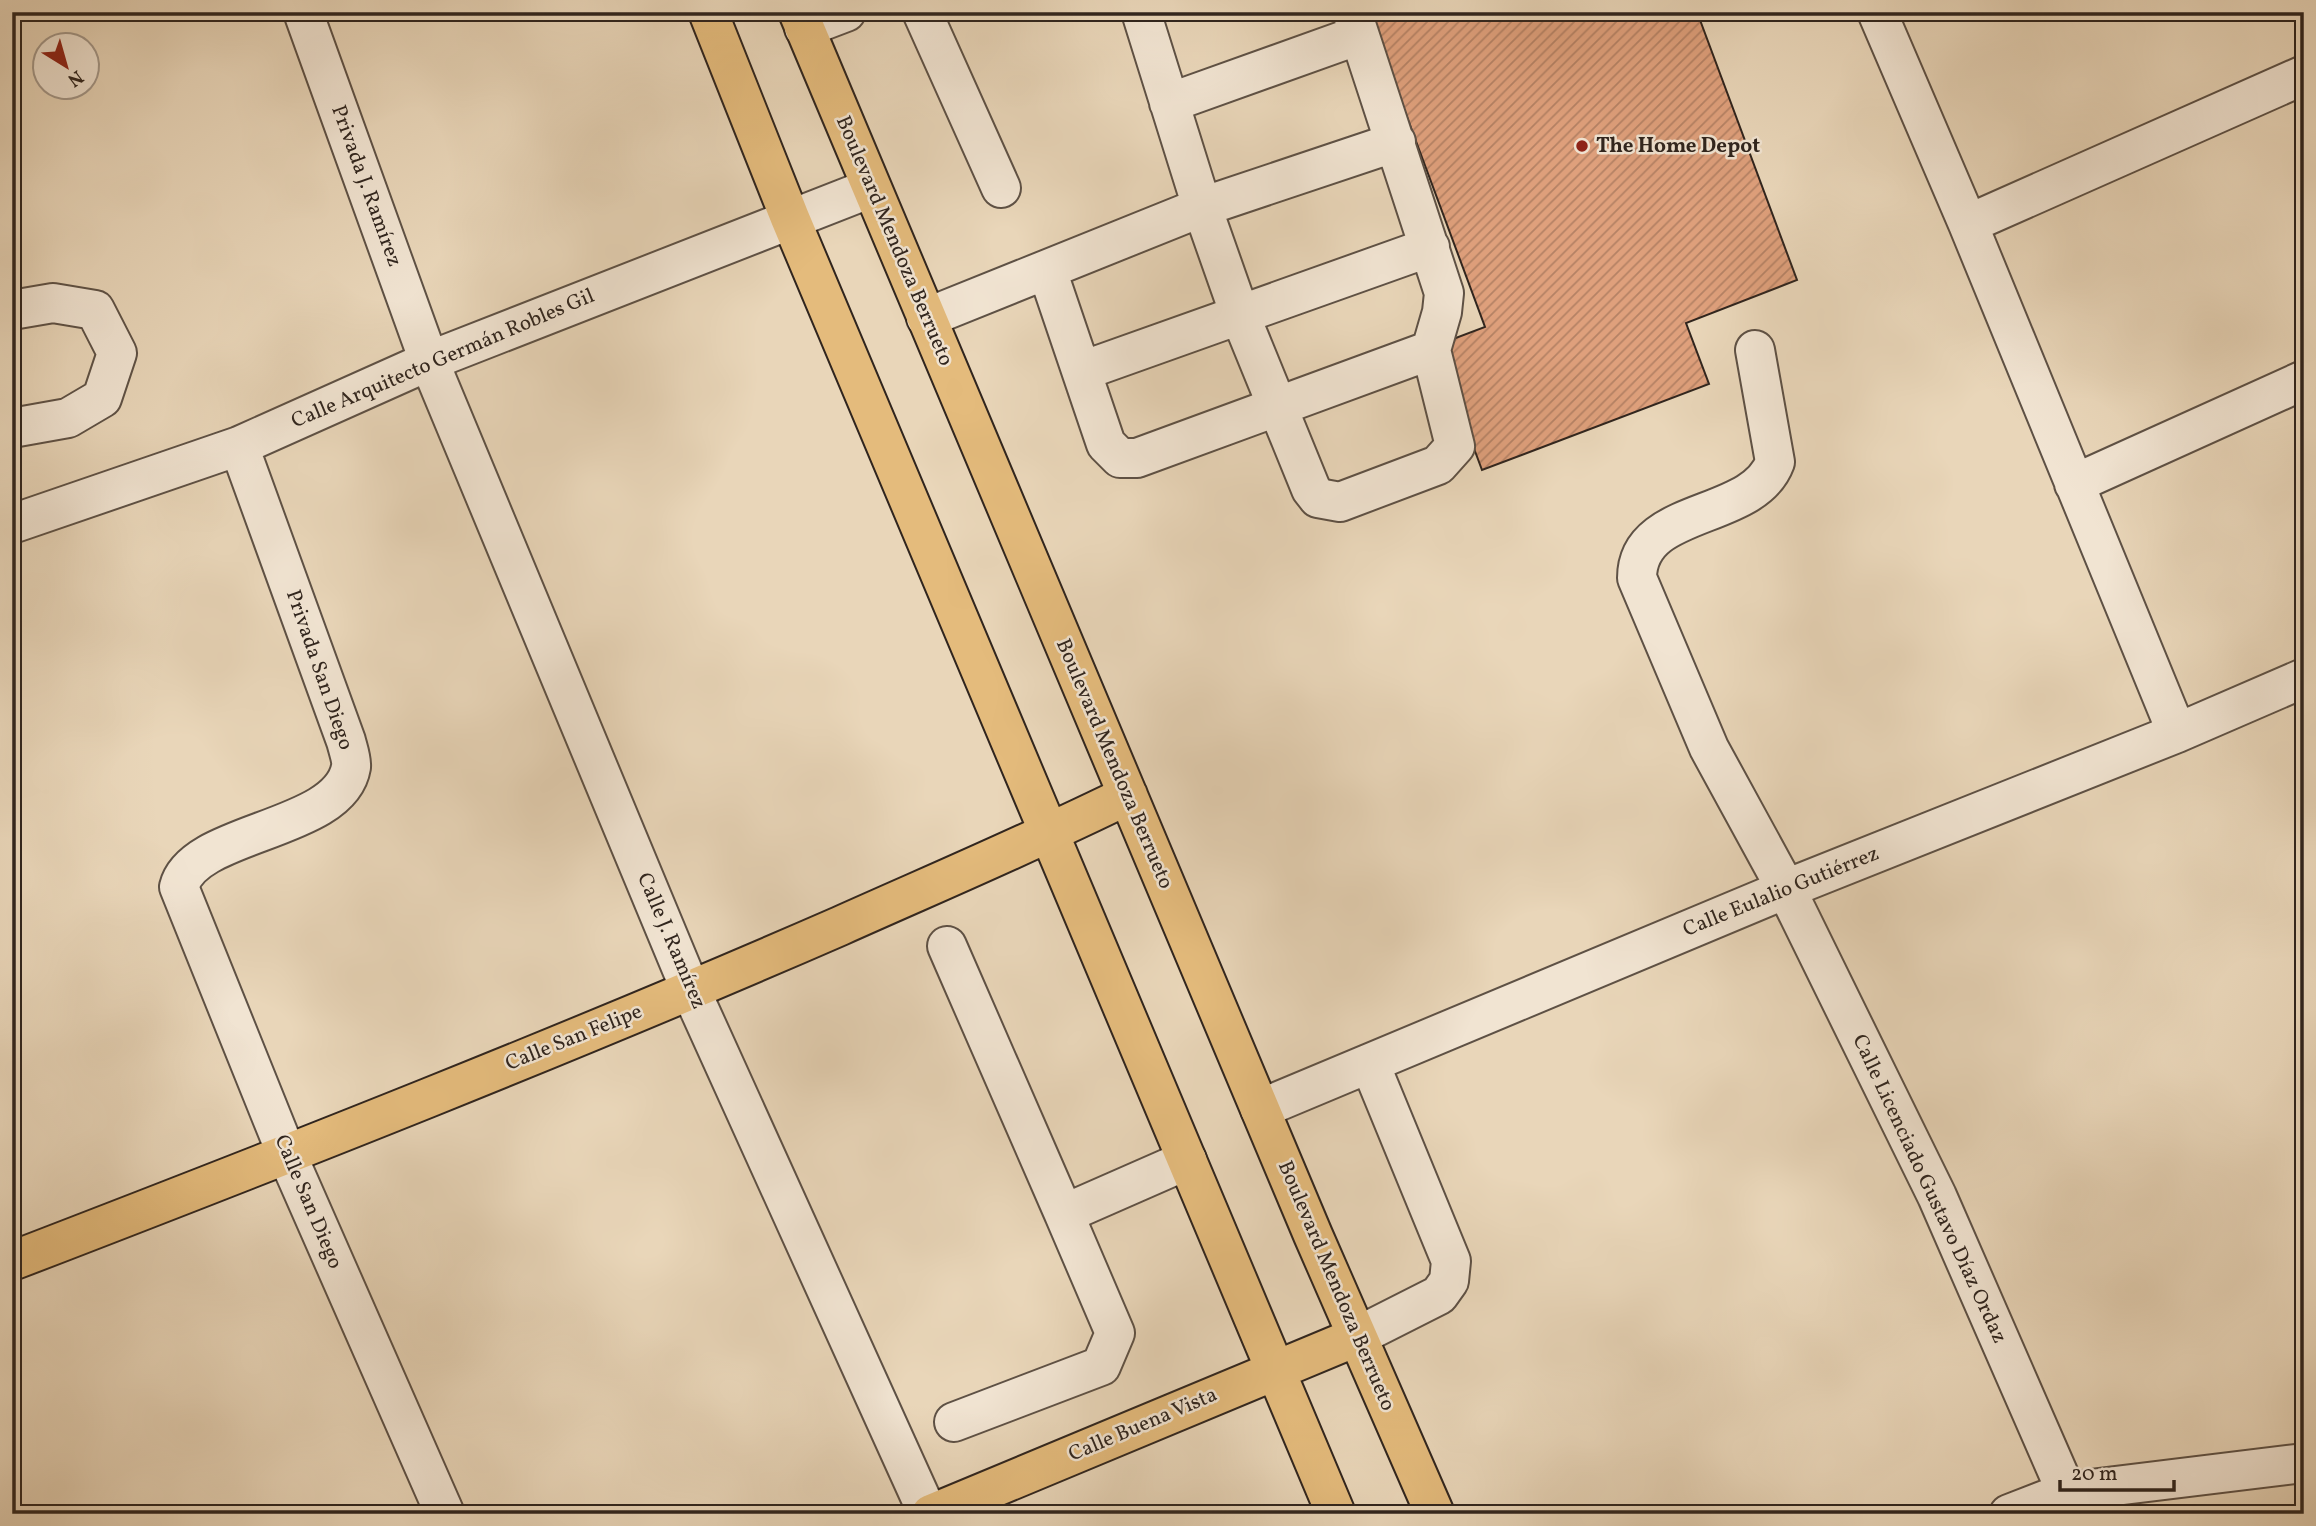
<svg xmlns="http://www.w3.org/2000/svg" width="2316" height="1526" font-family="Vollkorn,serif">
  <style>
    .building { fill: url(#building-hatch); stroke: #30251e; stroke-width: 2 }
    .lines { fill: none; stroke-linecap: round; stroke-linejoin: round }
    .minor-casing { stroke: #5e5145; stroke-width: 42 }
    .major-casing { stroke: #30251e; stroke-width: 42 }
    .minor { stroke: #f1e4d2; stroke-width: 38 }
    .major { stroke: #e4bb7c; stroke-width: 38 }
    .poi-dot { fill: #8f2418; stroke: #f1e4d2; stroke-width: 2.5 }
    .labels { text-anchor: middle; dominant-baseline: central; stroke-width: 5; stroke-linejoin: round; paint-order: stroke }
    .poi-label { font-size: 21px; font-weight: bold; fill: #30251e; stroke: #f1e4d2; text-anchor: start }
    .street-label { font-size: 21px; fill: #30251e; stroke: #f1e4d2 }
  </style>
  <defs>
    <pattern id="building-hatch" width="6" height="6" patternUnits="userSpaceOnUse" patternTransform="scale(1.75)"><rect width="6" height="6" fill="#dfa07c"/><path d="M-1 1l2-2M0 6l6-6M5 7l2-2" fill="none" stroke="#b58265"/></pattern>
  </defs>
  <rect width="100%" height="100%" fill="#e9d6b9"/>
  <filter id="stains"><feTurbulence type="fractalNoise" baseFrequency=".00286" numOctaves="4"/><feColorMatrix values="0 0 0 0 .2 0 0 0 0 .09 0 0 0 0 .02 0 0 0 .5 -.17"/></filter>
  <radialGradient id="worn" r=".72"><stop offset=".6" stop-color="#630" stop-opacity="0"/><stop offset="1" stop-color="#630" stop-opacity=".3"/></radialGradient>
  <path class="building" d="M1368,12H1697L1797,280L1686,323L1709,384L1482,470L1440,357L1445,342L1485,327Z"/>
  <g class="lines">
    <g class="minor-casing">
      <path id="minor" d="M303,12L429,361L691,991L928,1514
        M922,12L1001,188
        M1141,12L1202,207L1240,315L1311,489L1318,498L1340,502L1438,465L1455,446L1431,350L1442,312L1444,293L1352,12
        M1877,12L1968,224L2177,733
        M804,28L846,12
        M1169,103L1359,35
        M1968,224L2304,75
        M1047,270L1106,444L1120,458H1137L1431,350
        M12,310L53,303L95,310L117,353L102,398L68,418L12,428
        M926,318L1202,207L1396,142
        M1755,350L1775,462C1753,522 1637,505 1637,578L1709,748L1786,889L1937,1196L2076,1514
        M1082,371L1430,247
        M239,446L346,741C348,749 352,760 351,767C340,832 193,830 179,887L287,1155L445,1514
        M2074,484L2304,380
        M12,524L239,446L429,361L871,188
        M947,946L1064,1214
        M1260,1109L1786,889L2177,733L2304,678
        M1356,1337L1439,1295L1449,1281L1451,1261L1370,1064
        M954,1422L1101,1366L1115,1333L1064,1214L1187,1160
        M2009,1514L2066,1492L2304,1463"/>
    </g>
    <g class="major-casing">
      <path id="major" d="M708,12L790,218L1336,1514
        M798,12L1313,1235L1435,1514
        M12,1261C290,1154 567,1045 840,926C936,883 1033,842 1128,795
        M931,1514L1356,1337"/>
    </g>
    <use href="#minor" class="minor"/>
    <use href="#major" class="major"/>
  </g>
  <circle class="poi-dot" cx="1582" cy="146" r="7"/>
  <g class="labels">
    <g class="poi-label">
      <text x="1596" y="146">The Home Depot</text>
    </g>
    <g class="street-label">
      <text transform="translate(366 186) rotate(70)">Privada J. Ramírez</text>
      <text transform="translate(894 241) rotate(67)">Boulevard Mendoza Berrueto</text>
      <text transform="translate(443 359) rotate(-23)">Calle Arquitecto Germán Robles Gil</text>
      <text transform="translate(319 670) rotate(71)">Privada San Diego</text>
      <text transform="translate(1114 764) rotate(67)">Boulevard Mendoza Berrueto</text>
      <text transform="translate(1781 892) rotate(-22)">Calle Eulalio Gutiérrez</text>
      <text transform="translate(671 941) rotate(67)">Calle J. Ramírez</text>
      <text transform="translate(574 1038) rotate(-22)">Calle San Felipe</text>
      <text transform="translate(1929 1189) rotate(65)">Calle Licenciado Gustavo Díaz Ordaz</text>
      <text transform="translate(308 1202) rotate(67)">Calle San Diego</text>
      <text transform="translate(1336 1286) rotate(67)">Boulevard Mendoza Berrueto</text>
      <text transform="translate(1143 1425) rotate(-23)">Calle Buena Vista</text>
    </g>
  </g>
  <rect width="2316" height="1526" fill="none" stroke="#e9d6b9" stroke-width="42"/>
  <rect x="14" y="14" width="2288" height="1498" fill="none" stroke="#30251e" stroke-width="3.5"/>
  <rect x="21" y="21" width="2274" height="1484" fill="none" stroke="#30251e" stroke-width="2"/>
  <g transform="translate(66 66) rotate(143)"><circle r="33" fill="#f1e4d2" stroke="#a4988a" stroke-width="2"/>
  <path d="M0-5L12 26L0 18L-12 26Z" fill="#8f2418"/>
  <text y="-10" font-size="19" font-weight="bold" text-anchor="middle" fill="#30251e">N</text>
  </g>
  <path d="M2060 1480v10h114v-10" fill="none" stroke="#30251e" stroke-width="3.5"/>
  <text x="2071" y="1480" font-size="21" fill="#30251e" stroke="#f1e4d2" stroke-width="5" paint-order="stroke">20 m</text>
  <rect width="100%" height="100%" filter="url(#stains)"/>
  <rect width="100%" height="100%" fill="url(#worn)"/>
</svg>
